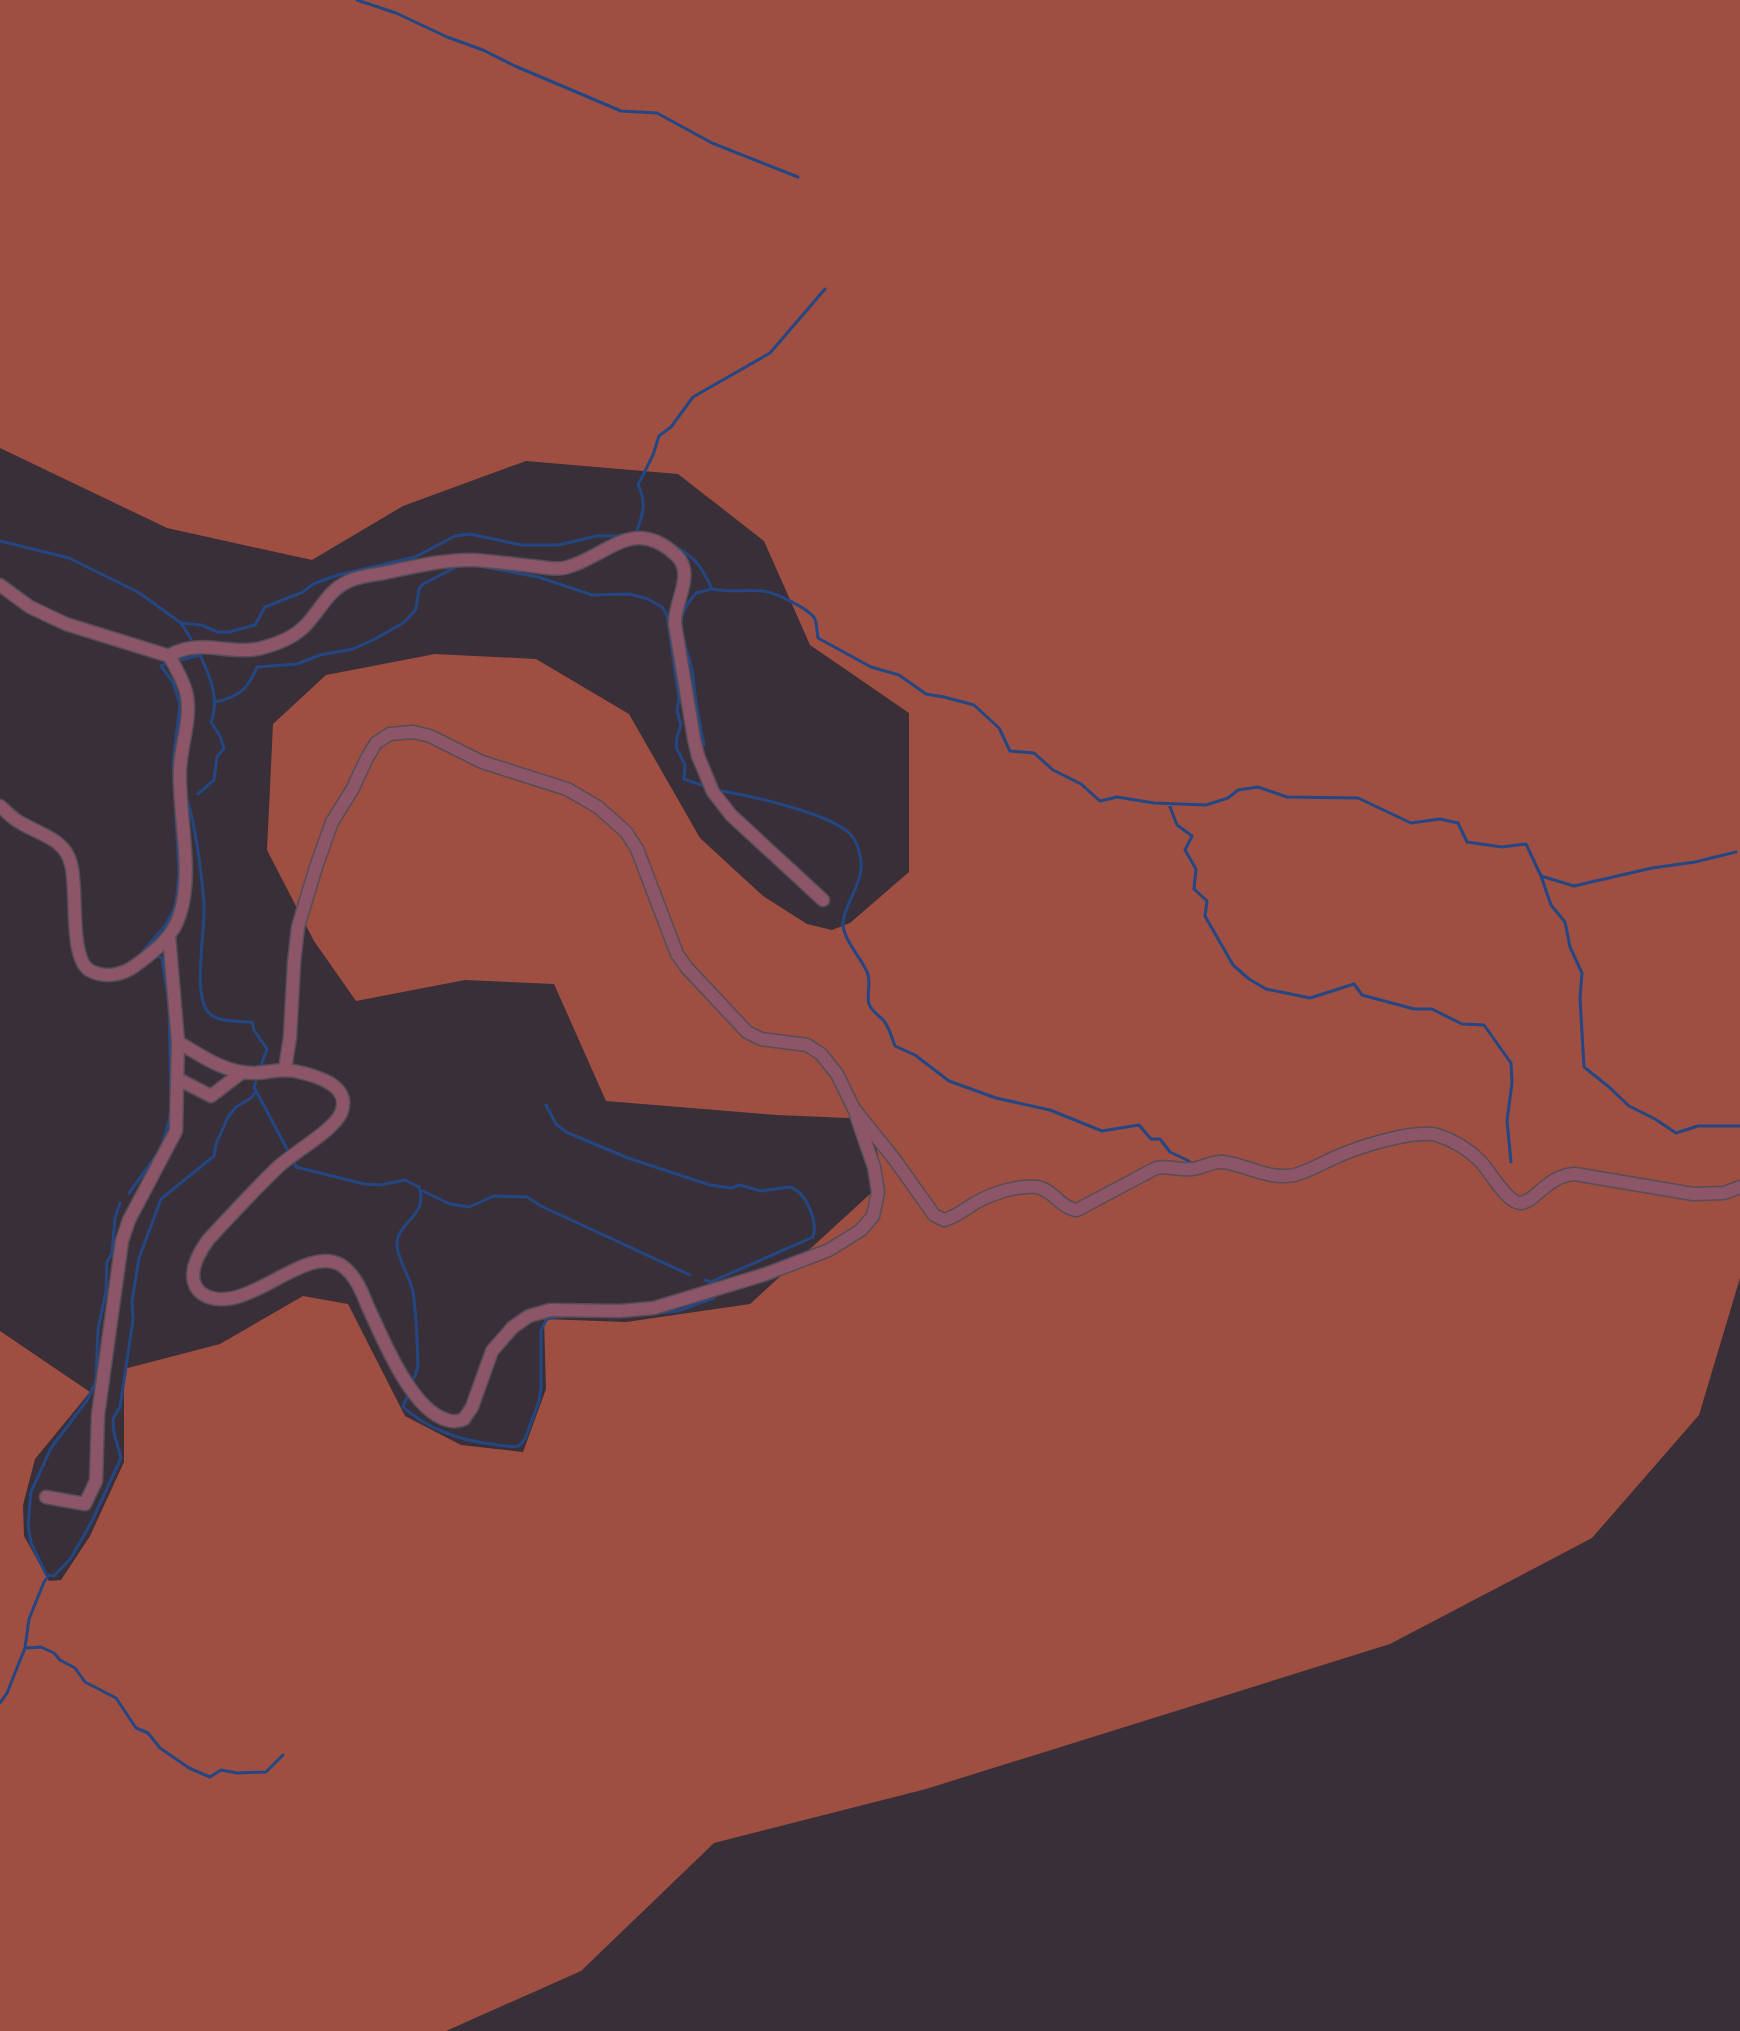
<svg xmlns="http://www.w3.org/2000/svg" width="1740" height="2031" font-family="'Fira Sans',sans-serif">
  <style>
    .forest { fill: #9f4f41 }
    .lines { fill: none; stroke-linecap: round; stroke-linejoin: round }
    .stream { stroke: #244783; stroke-width: 3 }
    .minor-casing { stroke: #564d56; stroke-width: 15 }
    .minor { stroke: #8c5668; stroke-width: 12 }
  </style>
  <rect width="100%" height="100%" fill="#382f38"/>
  <path class="forest" d="M0,0H1740V1278L1699,1415L1592,1538L1390,1644L926,1789L714,1843L581,1971L446,2031H0V1331L90,1392L35,1459L23,1505L24,1536L49,1581L61,1580L90,1536L124,1462V1369L220,1344L303,1296L348,1304L405,1416L461,1445L523,1452L546,1389L544,1319L626,1322L750,1304L882,1183L872,1119L777,1115L606,1101L554,984L465,980L356,1001L314,941L267,850L273,724L326,675L435,654L536,659L629,714L700,838L763,896L807,924L832,930L850,923L909,872V713L810,645L764,541L678,474L526,461L403,506L312,560L167,528L0,448Z"/>
  <g class="lines">
    <path class="stream" d="M357,0L396,13L447,37L483,50L515,66L621,111L657,113L712,143L798,177
      M636,533C643,515 647,503 638,485L653,455L659,436L671,427L693,397L770,353L825,289
      M0,541L69,558L138,592L181,623L191,639
      M671,544C695,557 701,565 712,589C730,593 745,589 763,591C774,592 810,609 815,619C817,625 817,632 818,638L871,667L899,675L926,694L944,697L974,705L999,728L1010,751L1034,753L1053,770L1081,784L1100,801L1117,797L1154,803L1206,805L1228,798L1238,790L1258,787L1287,797L1358,798L1411,823L1440,819L1458,823L1467,842L1502,847L1526,844L1541,876L1574,886L1652,868L1695,862L1736,852
      M479,566L538,577L592,595L630,594L648,599L662,607L667,615L679,699L677,710L681,725L677,737L676,747L685,765L684,779L701,785
      M181,623L201,625L218,632H229L255,625L265,607L303,592L313,584L338,575L415,557L455,536L470,534L521,545H558L597,536H616L628,534
      M181,660L200,655C210,676 220,699 211,722L220,736L224,748L217,757L214,780L198,794
      M215,702C239,697 248,689 257,667L297,664L320,655L353,649L375,639L403,623L412,614L416,609L419,589L423,584L458,566
      M704,745C699,722 695,699 693,676C691,657 679,637 682,617C684,608 690,600 696,593L712,589
      M722,791C751,796 833,814 851,835C858,843 862,858 861,869C860,887 841,912 843,925C845,942 860,956 867,972C872,982 866,994 869,1004C872,1012 879,1015 884,1021C889,1027 892,1038 895,1046L915,1055L949,1081L996,1098L1050,1110L1102,1131L1139,1125L1151,1139H1160L1170,1152L1189,1161
      M188,802C197,834 201,869 204,903C206,928 192,993 208,1012C217,1023 240,1021 252,1022L254,1030L267,1049L261,1065
      M1169,804L1177,825L1192,836L1185,850L1196,869L1194,889L1207,901L1205,916L1233,965L1249,979L1266,989L1310,998L1354,984L1362,995L1414,1009H1432L1462,1024L1484,1025L1511,1063L1512,1083L1507,1121L1511,1162
      M1541,876L1551,905L1565,922L1570,947L1582,973L1580,998L1584,1067L1609,1087L1629,1106L1655,1119L1676,1133L1698,1126H1740
      M143,951L165,926L173,911L176,903L179,873L173,763L180,704L173,682L161,666L165,664
      M159,957L162,958L169,1005L171,1107L169,1121L162,1145
      M256,1082L254,1087L287,1149
      M546,1105L556,1124L566,1132L628,1158L710,1185L731,1188L740,1185L761,1191L790,1187C806,1192 818,1221 813,1237L711,1282L705,1280
      M295,1164L296,1167L364,1184L381,1185L405,1180L419,1187C429,1216 397,1222 397,1244C396,1256 411,1279 413,1292C417,1317 417,1342 418,1367L414,1378
      M423,1191L450,1204L469,1207L494,1196L527,1197L541,1206L690,1275
      M129,1193L158,1153
      M631,1316L678,1311L714,1298
      M407,1397L403,1407C426,1428 461,1441 492,1444C501,1445 510,1448 519,1446L525,1439L539,1401L541,1388V1331L546,1320L550,1318L564,1316
      M46,1574L31,1543L28,1525L31,1492L51,1448L88,1399L96,1380L98,1329L106,1292L107,1262L112,1253L115,1218L120,1203
      M26,1648L41,1647L54,1653L60,1660L75,1668L85,1682L116,1698L136,1728L148,1733L160,1748L189,1768L210,1777L221,1770L237,1773L266,1772L283,1755
      M0,1703L7,1693L25,1648L29,1619L44,1582L49,1575L54,1576L71,1558L92,1521L121,1458L114,1433L113,1419L120,1407L133,1320L132,1302L139,1258L161,1199L214,1156L216,1144L228,1117L236,1107L251,1098L256,1091"/>
    <g class="minor-casing">
      <path id="minor" d="M0,585L30,607L66,624L166,655
        M172,654C202,638 234,657 265,647C280,643 294,637 305,626C319,612 329,589 349,581C360,576 372,575 384,573C413,567 444,559 474,560C493,561 513,564 532,566C543,567 554,570 564,568C605,559 632,514 676,555C696,574 674,601 675,624L694,739L698,756L713,792L731,815L823,900
        M0,806C7,812 13,819 21,823C41,835 65,839 71,864C78,888 69,957 89,970C105,979 123,975 136,965C154,952 174,936 180,914C194,870 178,815 180,769C181,745 191,720 187,696C185,683 177,671 171,659
        M178,1042C202,1056 225,1073 253,1073C268,1073 280,1068 294,1071C314,1075 353,1085 341,1113C334,1130 293,1153 278,1167C254,1190 231,1215 208,1240C200,1251 190,1267 194,1282C196,1290 201,1294 208,1297C251,1312 305,1244 341,1265C355,1274 362,1292 368,1307C383,1339 411,1410 447,1420C453,1422 458,1422 464,1419L472,1407L492,1351L513,1327L529,1316L550,1310L620,1311L654,1308L766,1274L829,1250L861,1230L873,1216L878,1192L874,1167L856,1115
        M285,1069L290,1037L294,963L298,927L316,867L332,822L352,790L367,758L376,743L390,734L413,732L430,736L482,762L567,789L598,807L626,832L637,849L677,954L687,968L747,1032L761,1039L807,1045L821,1054L837,1074L854,1109L895,1160L934,1215L944,1220C956,1217 966,1208 977,1202C993,1193 1018,1185 1037,1187C1054,1190 1061,1209 1077,1210L1156,1168C1168,1165 1179,1171 1192,1169C1202,1168 1212,1161 1223,1162C1247,1165 1268,1180 1294,1175C1308,1172 1322,1163 1336,1157C1358,1147 1414,1129 1437,1135C1453,1140 1468,1149 1480,1161C1490,1171 1506,1202 1520,1203C1535,1203 1547,1175 1575,1174L1693,1194L1724,1193L1740,1187
        M178,1079L211,1096L241,1073
        M46,1497L85,1504L96,1481L98,1415L122,1241L129,1220L176,1131L178,1042L169,936"/>
    </g>
    <use href="#minor" class="minor"/>
  </g>
</svg>
